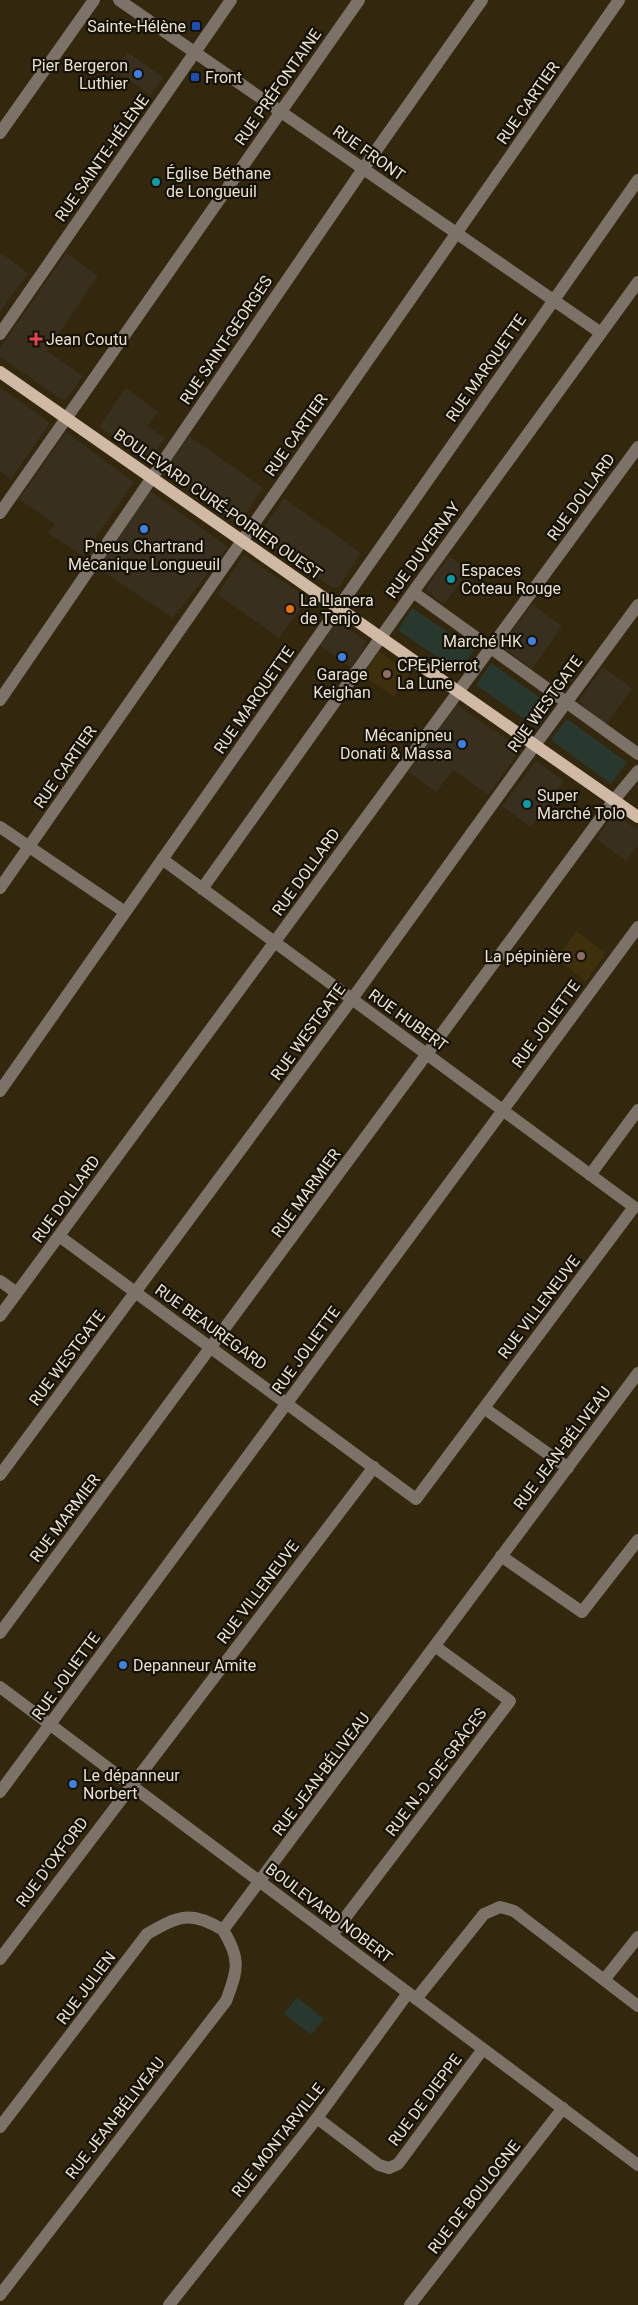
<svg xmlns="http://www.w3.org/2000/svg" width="638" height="2305" font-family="Roboto,sans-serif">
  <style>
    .commercial { fill: #392f1f }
    .built { fill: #3f300d }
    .green { fill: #29382f }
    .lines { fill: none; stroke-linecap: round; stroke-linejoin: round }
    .minor { stroke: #7c7268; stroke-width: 12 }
    .major { stroke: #d0baa6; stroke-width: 12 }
    .transit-dot { fill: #1a4fb4; stroke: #161106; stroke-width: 2 }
    .shop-dot { fill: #3f7fe0; stroke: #161106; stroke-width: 2 }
    .culture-dot { fill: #0f9aa8; stroke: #161106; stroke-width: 2 }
    .health-dot { fill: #e0444e; stroke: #161106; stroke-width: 2 }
    .food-dot { fill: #e8710a; stroke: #161106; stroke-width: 2 }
    .education-dot { fill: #8d6e63; stroke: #161106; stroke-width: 2 }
    .labels { text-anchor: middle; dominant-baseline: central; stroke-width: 4.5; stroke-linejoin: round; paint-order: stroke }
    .poi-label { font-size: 16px; fill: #e8e0d1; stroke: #161106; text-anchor: start }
    .street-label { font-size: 16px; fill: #e8e0d1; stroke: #161106 }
  </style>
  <rect width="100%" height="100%" fill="#33270d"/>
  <path class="commercial" d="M127,52L163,77L151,95L114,71Z
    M0,252L28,273L0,312Z
    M66,253L98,276L47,351L83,376L66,400L61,399L0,357V348Z
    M0,387L50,423L11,479L0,471Z
    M126,388L158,412L147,426L165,438L150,459H146L99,427Z
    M66,432L134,482L83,556L48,533L55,524L19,499Z
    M189,436L263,488L241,521H234L167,473L166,467Z
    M150,491L228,547L173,618L96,567Z
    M284,498L361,553L339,587L333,588L260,538V533Z
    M244,555L308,598L279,638L217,594Z
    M449,556L468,571L444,604L427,591V586Z
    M532,604L562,626L532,669L504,648L503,643Z
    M336,623H339L366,641L364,648L351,668L319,645Z
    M603,667L632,688L606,725L581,704L580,699Z
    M457,705L518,747L519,752L488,795L453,770L436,792L408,772Z
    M536,761L564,781L531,827L502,806Z
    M612,816H618L638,830V845L626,861L596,839Z"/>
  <path class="built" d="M379,651L410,674L394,697L363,675Z
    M576,931L606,953L586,981L556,959Z"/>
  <path class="green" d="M412,608L474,650L459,672L398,630Z
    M491,663L552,706L537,728L476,685Z
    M567,719L627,762L611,784L551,740Z
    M297,1997L324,2019L311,2035L284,2014Z"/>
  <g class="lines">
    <path class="minor" d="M119,0L601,333
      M0,133L94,0
      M0,334L231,0
      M0,513L359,0
      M413,592L638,754
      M0,700L363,169L482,0
      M0,827L125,912
      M0,888L619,0
      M202,889L413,592L638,282
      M0,1091L638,180
      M590,1175L638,1110
      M59,1236L416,1499L634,1207L162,859
      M0,1281L17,1293
      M0,1316L638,447
      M484,1408L568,1468
      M0,1475L352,999L535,745L638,605
      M501,1556L582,1612L638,1540
      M0,1633L614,800L638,771
      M0,1687L638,2165
      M0,1792L638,927
      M332,1935L510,1701L436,1647
      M0,1959L374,1467
      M604,1980L638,1937
      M416,1999L484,1914L500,1907L514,1911L638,2006
      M317,2118L379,2165L389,2168L398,2164L483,2049
      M0,2127L147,1934C178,1916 191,1910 223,1930
      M0,2295L226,2001C238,1970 241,1959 223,1930L638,1373
      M169,2305L317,2118L408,1993
      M410,2305L563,2108"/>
    <path class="major" d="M0,372L638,817"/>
  </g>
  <g class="transit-dot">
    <rect x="191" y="21" width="10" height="10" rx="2.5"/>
    <rect x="190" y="72" width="10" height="10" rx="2.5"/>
  </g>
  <g class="shop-dot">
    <circle cx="138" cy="74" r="5"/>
    <circle cx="144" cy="529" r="5"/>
    <circle cx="532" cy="641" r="5"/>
    <circle cx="342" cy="657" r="5"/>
    <circle cx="462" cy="744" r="5"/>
    <circle cx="123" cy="1665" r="5"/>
    <circle cx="73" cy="1784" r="5"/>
  </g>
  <g class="culture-dot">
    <circle cx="156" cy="182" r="5"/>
    <circle cx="451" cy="579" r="5"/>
    <circle cx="527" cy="804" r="5"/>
  </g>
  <path class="health-dot" d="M33.5 331.5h5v5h5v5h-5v5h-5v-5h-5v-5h5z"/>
  <circle class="food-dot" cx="290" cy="609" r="5"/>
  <g class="education-dot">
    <circle cx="387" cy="674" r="5"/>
    <circle cx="581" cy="956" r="5"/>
  </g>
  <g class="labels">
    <g class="poi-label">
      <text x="186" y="26" text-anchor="end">Sainte-Hélène</text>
      <text x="128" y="65" text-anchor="end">Pier Bergeron<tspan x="128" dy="18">Luthier</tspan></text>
      <text x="205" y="77">Front</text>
      <text x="166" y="173">Église Béthane<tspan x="166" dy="18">de Longueuil</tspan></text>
      <text x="46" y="339">Jean Coutu</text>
      <text x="144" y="546" text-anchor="middle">Pneus Chartrand<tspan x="144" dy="18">Mécanique Longueuil</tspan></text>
      <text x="461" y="570">Espaces<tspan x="461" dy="18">Coteau Rouge</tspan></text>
      <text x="300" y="600">La Llanera<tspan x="300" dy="18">de Tenjo</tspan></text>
      <text x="522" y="641" text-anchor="end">Marché HK</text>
      <text x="397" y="665">CPE Pierrot<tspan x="397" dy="18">La Lune</tspan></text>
      <text x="342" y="674" text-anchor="middle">Garage<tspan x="342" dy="18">Keighan</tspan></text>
      <text x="452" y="735" text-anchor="end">Mécanipneu<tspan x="452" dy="18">Donati &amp; Massa</tspan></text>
      <text x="537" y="795">Super<tspan x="537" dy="18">Marché Tolo</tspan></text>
      <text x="571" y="956" text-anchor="end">La pépinière</text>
      <text x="133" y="1665">Depanneur Amite</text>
      <text x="83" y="1775">Le dépanneur<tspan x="83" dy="18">Norbert</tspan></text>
    </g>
    <g class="street-label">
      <text transform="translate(278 87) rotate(-55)">RUE PRÉFONTAINE</text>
      <text transform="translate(528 103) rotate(-55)">RUE CARTIER</text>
      <text transform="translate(369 153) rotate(35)">RUE FRONT</text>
      <text transform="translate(102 158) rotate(-55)">RUE SAINTE-HÉLÈNE</text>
      <text transform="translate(226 340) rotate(-56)">RUE SAINT-GEORGES</text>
      <text transform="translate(486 368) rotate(-55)">RUE MARQUETTE</text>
      <text transform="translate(296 435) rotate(-55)">RUE CARTIER</text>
      <text transform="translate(581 497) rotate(-54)">RUE DOLLARD</text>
      <text transform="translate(218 504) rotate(35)">BOULEVARD CURÉ-POIRIER OUEST</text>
      <text transform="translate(423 550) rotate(-54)">RUE DUVERNAY</text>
      <text transform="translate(254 700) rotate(-55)">RUE MARQUETTE</text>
      <text transform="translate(545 704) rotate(-54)">RUE WESTGATE</text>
      <text transform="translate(65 767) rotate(-55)">RUE CARTIER</text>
      <text transform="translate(306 872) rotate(-54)">RUE DOLLARD</text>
      <text transform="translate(408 1020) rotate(36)">RUE HUBERT</text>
      <text transform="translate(546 1024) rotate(-54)">RUE JOLIETTE</text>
      <text transform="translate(308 1032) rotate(-54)">RUE WESTGATE</text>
      <text transform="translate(306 1193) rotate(-54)">RUE MARMIER</text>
      <text transform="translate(66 1199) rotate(-54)">RUE DOLLARD</text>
      <text transform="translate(539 1307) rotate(-53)">RUE VILLENEUVE</text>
      <text transform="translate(211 1327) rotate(36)">RUE BEAUREGARD</text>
      <text transform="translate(306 1350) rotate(-54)">RUE JOLIETTE</text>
      <text transform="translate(67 1358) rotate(-53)">RUE WESTGATE</text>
      <text transform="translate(562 1448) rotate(-53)">RUE JEAN-BÉLIVEAU</text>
      <text transform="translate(65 1518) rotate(-53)">RUE MARMIER</text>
      <text transform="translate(258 1592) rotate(-53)">RUE VILLENEUVE</text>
      <text transform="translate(66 1676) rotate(-54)">RUE JOLIETTE</text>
      <text transform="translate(436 1772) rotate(-53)">RUE N.-D.-DE-GRÂCES</text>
      <text transform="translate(321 1774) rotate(-53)">RUE JEAN-BÉLIVEAU</text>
      <text transform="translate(52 1862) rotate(-53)">RUE D'OXFORD</text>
      <text transform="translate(329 1913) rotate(37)">BOULEVARD NOBERT</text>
      <text transform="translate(86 1988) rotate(-53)">RUE JULIEN</text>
      <text transform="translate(425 2100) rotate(-53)">RUE DE DIEPPE</text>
      <text transform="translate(115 2118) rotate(-52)">RUE JEAN-BÉLIVEAU</text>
      <text transform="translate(278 2140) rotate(-52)">RUE MONTARVILLE</text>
      <text transform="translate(474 2197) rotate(-52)">RUE DE BOULOGNE</text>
    </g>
  </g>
</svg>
